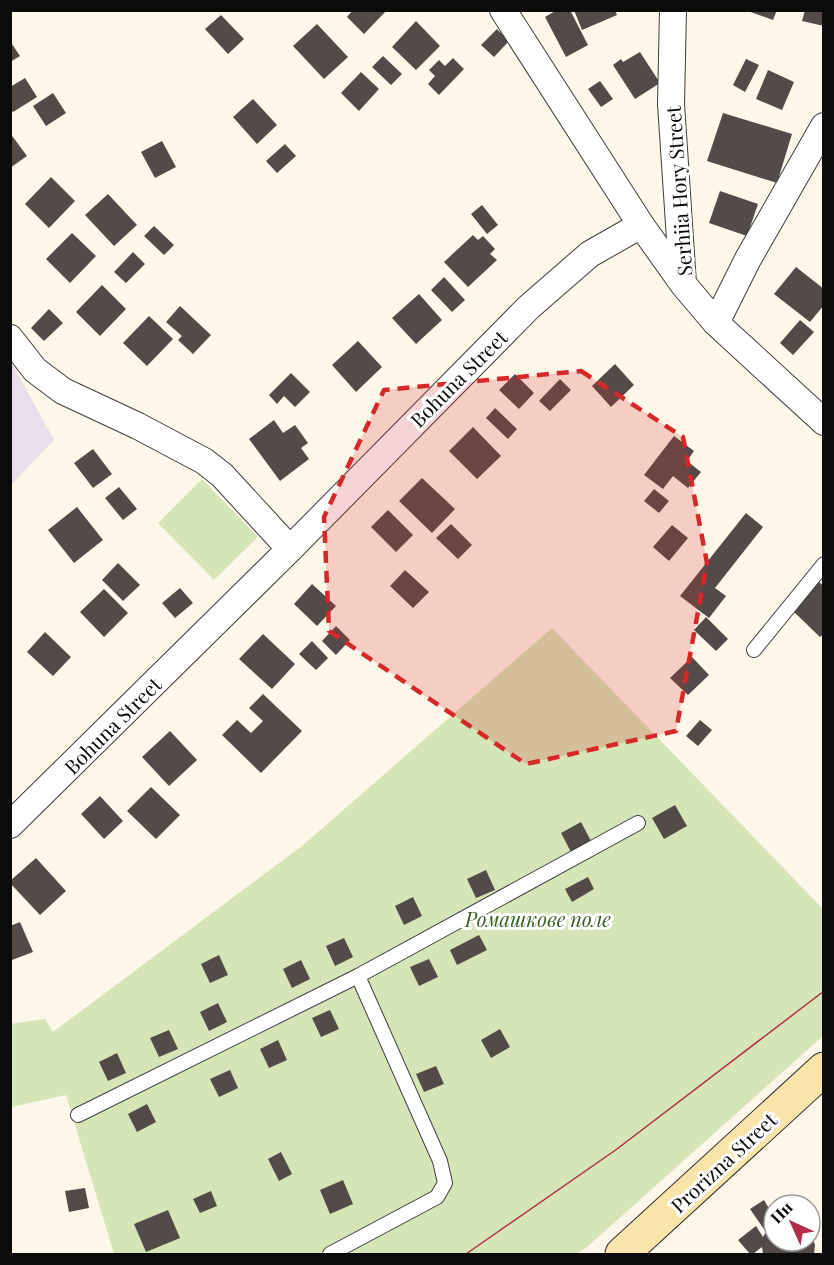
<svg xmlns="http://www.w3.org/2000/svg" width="834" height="1265" font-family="'Playfair Display',serif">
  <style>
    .industrial { fill: #e7dfe9 }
    .green { fill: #d5e5b7 }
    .building { fill: #534b48 }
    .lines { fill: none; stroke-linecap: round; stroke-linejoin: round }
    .service-casing { stroke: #3e3e3e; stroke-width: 16 }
    .minor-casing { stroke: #3e3e3e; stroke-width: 28 }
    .secondary-casing { stroke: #2d2d2d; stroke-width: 35 }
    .service { stroke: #fff; stroke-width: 14 }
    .minor { stroke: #fff; stroke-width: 26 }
    .secondary { stroke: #f9e5aa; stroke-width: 33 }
    .tram { stroke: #b02e47; stroke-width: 1.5 }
    .marked { fill: #d62828; fill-opacity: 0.2; stroke: #d62828; stroke-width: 4.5; stroke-dasharray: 12 8; stroke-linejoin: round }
    .labels { text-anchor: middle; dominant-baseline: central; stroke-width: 6; stroke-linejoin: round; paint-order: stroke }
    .street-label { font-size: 20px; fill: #0b0b0b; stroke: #fff }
    .park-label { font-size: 20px; font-style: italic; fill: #365d21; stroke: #fff }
  </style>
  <rect width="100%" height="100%" fill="#fdf7ea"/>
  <path class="industrial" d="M11,362L54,440L11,485H10Z"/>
  <path class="green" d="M202,479L258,537L214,580L158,523Z
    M552,628L823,909V1036L586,1248L576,1254H114L66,1095L11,1107L10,1024L45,1019L53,1032L302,846Z"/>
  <path class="building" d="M353,10H387L364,34L347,17Z
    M557,10H570L588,45L566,57L545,17Z
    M574,10H615L617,15L582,30Z
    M745,10H777L773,20Z
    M805,10H824V26L802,21Z
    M221,15L244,39L228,54L205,29Z
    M416,21L440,46L416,70L392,47Z
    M317,24L348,57L324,79L293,46Z
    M497,29L509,41L494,57L481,45Z
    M10,41L20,56L10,62Z
    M640,52L660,83L635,99L613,65L621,59L623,62Z
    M383,56L402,74L391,85L372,67Z
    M453,58L464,69L439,95L428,84L435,76L429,70L439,60L445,66Z
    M746,59L759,65L745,92L733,85Z
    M768,70L794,82L782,110L756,99Z
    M361,72L379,89L359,111L341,93Z
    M25,78L37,97L13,112L10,108V87Z
    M600,81L613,99L601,107L588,89Z
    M53,93L66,113L46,126L33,106Z
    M253,99L277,125L257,144L233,117Z
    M723,113L792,134L777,183L707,161Z
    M10,133L27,156L10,168Z
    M162,141L176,167L155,178L141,152Z
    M285,144L296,156L277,173L266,161Z
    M51,177L75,201L49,228L25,204Z
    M720,191L758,204L747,236L709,223Z
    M108,194L137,225L114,246L85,215Z
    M482,205L498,225L487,234L471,214Z
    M154,226L174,245L164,255L144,236Z
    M72,233L96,256L70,283L46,259Z
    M473,235L478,240L483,236L495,249L490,254L497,260L468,287L444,262Z
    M133,252L145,264L126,283L114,272Z
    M796,267L824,289V305L810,322L774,294Z
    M444,277L465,300L452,312L431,290Z
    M102,285L126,309L100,336L76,312Z
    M419,294L442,320L416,344L392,318Z
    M180,306L211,335L193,354L178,340L182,336L166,322Z
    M49,309L63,323L44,341L31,328Z
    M149,316L173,339L147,366L123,343Z
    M800,320L814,332L793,355L780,343Z
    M358,341L382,367L356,392L332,365Z
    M615,364L634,385L611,407L592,386Z
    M291,373L310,392L295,407L284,396L277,404L269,395Z
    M515,374L534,393L519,409L499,390Z
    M560,379L571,390L550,411L539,401Z
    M495,408L517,429L508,439L486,418Z
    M274,420L283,433L295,425L308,443L301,448L309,459L280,481L249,439Z
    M473,427L501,456L477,479L449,451Z
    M674,436L694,451L687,461L701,472L688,488L673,476L663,489L644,475Z
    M93,449L112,474L93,488L74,463Z
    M422,478L455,509L432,533L399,501Z
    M119,487L137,509L123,520L105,498Z
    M654,489L669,501L659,513L644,501Z
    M77,507L103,540L74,563L48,530Z
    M388,510L413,535L396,552L371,527Z
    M746,513L763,527L715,588L726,596L709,618L680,596Z
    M451,524L472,545L458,559L436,538Z
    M672,525L688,538L669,561L653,547Z
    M118,563L140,585L123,601L102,580Z
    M405,570L429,592L413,608L390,586Z
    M819,582L824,586V634L820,637L792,610Z
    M312,584L336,606L317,626L294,604Z
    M180,588L193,603L175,618L162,603Z
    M104,589L128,613L104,637L80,612Z
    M706,617L728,639L716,651L694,630Z
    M336,626L350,640L336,655L322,641Z
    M45,632L71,657L53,676L27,652Z
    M263,634L295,664L272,689L239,659Z
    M312,641L328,658L316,670L299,654Z
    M692,657L709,675L688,695L670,678Z
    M263,694L302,731L261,773L222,735L237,720L251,733L263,721L249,708Z
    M700,720L712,730L698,746L686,736Z
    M170,731L197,760L169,786L142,757Z
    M151,787L180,815L156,839L127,811Z
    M100,796L123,821L104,839L81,814Z
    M675,805L687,826L664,839L652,818Z
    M581,822L591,841L571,852L561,833Z
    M36,858L66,891L40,915L10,883V881Z
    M486,870L495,890L476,898L467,879Z
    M588,877L594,889L572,902L565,889Z
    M413,897L422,916L404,925L395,906Z
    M20,922L33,952L12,960L10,956V926Z
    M479,935L487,950L457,965L450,950Z
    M344,938L353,957L335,966L326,946Z
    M219,955L228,975L210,983L201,964Z
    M429,959L438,977L419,986L410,967Z
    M301,960L310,979L292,988L283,969Z
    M218,1003L227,1022L209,1031L200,1012Z
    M330,1010L339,1029L321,1037L312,1018Z
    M500,1029L510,1047L491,1058L481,1040Z
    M169,1030L178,1049L159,1057L150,1038Z
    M278,1040L287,1060L269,1068L260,1049Z
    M117,1053L126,1073L108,1081L99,1062Z
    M436,1066L444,1084L424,1092L416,1074Z
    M230,1070L238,1088L219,1097L210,1079Z
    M147,1104L156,1122L137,1132L128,1114Z
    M281,1152L292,1174L279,1181L268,1159Z
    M343,1180L353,1204L330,1214L320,1190Z
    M85,1188L89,1208L69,1212L65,1191Z
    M211,1191L217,1206L200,1213L193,1199Z
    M764,1200L774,1217V1241H810V1231L815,1245L814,1254H763L762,1247L753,1254H750L738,1240L756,1226L763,1237L766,1232L750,1209Z
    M168,1210L180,1238L146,1252L134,1224Z"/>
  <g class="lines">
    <g class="service-casing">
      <path id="service" d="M754,650L824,564
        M78,1115L358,976L638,823
        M330,1254L437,1197L445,1183L440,1161L358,976"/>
    </g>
    <g class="minor-casing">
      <path id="minor" d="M503,10L641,225L683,284
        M673,10L671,104L683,284L716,323L824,422
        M716,323L748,259L824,126
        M10,338L35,370L63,391L138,426L204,461L222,475L290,549
        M10,825L290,549L529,307L590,254L641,225"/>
    </g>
    <g class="secondary-casing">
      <path id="secondary" d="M622,1254L824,1069"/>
    </g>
    <use href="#service" class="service"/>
    <use href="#minor" class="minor"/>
    <use href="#secondary" class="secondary"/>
    <path class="tram" d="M466,1254L617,1149L824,991"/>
  </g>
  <path class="marked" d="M581,371L683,437L707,563L676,731L526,764L329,631L324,517L384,390Z"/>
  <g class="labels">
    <g class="street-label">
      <text transform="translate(678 191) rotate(-94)">Serhiia Hory Street</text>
      <text transform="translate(458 378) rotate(-45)">Bohuna Street</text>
      <text transform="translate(112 725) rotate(-45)">Bohuna Street</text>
      <text transform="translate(723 1162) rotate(-43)">Prorizna Street</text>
    </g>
    <g class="park-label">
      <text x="538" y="918">Ромашкове поле</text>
    </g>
  </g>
  <rect width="834" height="1265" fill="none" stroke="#0b0b0b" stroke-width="24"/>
  <g transform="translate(792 1223) rotate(315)"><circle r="28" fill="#ffffff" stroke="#9d9d9d" stroke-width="1.5"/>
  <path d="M0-4.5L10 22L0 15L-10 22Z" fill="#b02e47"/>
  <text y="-9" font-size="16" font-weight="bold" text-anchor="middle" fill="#0b0b0b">Пн</text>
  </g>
</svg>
